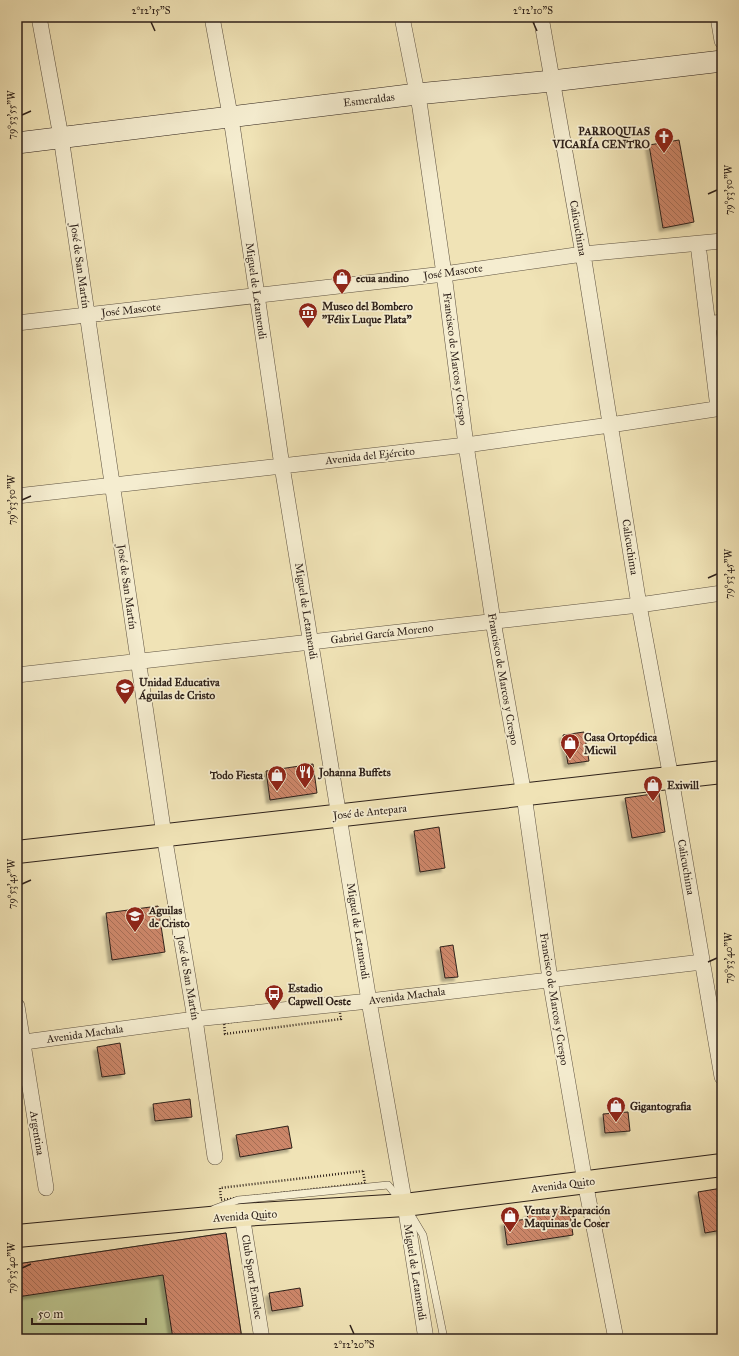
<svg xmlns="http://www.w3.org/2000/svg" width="739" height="1356" font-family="'IM FELL Great Primer',serif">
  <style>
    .green { fill: #bbc38d; stroke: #747254 }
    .building { fill: url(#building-back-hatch); stroke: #2e211a; filter: url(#shadow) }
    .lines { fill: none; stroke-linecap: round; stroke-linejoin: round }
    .lane-casing { stroke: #5e5241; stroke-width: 8 }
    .street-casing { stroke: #5e5241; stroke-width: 16 }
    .secondary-casing { stroke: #2e211a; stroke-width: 22 }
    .primary-casing { stroke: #2e211a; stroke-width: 24 }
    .path { stroke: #2e211a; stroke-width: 2.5; stroke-dasharray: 1 2; stroke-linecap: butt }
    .lane { stroke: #f5edd0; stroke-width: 7 }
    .street { stroke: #f5edd0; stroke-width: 15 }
    .secondary { stroke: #f5edd0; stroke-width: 21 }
    .primary { stroke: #f0e3b6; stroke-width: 22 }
    .ticks { fill: none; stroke: #2e211a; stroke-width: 1.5 }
    .labels { text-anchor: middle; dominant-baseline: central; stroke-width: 3.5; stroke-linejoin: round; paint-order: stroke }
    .street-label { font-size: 11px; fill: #2e211a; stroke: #f5edd0 }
    .poi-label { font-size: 11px; font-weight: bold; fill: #2e211a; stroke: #f5edd0; text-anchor: start }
    .neatline { fill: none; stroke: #2e211a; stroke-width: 1.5 }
    .ticks-label { font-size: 10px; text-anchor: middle; fill: #2e211a }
  </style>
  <defs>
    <pattern id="building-back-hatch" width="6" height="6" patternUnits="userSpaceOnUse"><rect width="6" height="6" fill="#cd876b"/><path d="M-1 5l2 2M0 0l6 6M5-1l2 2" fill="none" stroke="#a76e57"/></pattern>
    <filter id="shadow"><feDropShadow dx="-3.5" dy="3.5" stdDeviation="1" flood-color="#0004"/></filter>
  </defs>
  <rect width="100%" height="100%" fill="#f0e3b6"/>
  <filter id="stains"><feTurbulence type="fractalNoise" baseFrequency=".005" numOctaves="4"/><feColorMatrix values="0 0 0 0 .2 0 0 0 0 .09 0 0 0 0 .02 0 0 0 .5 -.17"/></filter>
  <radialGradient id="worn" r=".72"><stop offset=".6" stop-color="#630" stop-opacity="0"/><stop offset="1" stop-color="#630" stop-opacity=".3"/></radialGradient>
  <path class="green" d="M226,1233L242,1339H17V1264Z"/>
  <path class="building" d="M679,140L694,222L663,228L649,145Z
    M584,732L589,761L568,764L563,735Z
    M313,764L317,793L270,800L266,771Z
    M659,793L665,832L632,838L625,798Z
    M439,827L445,868L420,872L414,831Z
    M158,906L165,952L112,960L106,913Z
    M453,945L458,977L445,978L440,947Z
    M120,1043L125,1074L102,1077L97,1047Z
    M190,1099L192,1117L155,1121L153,1104Z
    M628,1112L630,1131L605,1133L603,1114Z
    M288,1126L292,1148L240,1157L236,1135Z
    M722,1188V1230L705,1233L698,1192Z
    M569,1207L573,1235L507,1245L504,1222L528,1219L527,1214Z
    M226,1233L242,1339H173L163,1275L17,1297V1264Z
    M300,1288L303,1306L272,1311L269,1293Z"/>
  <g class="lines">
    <g class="lane-casing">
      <path id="lane" d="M214,1209L238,1200L388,1185L401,1201
        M411,1215L423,1235L444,1339"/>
    </g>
    <g class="street-casing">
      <path id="street" d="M39,17L61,137L164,835L195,1019L215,1157
        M212,17L233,131L282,466L369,1001L405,1205L426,1339
        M402,17L420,108L444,274L466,445L493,621L524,795L550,979L585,1182L616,1339
        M541,17L583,254L639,605L671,778L722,1077
        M718,17L722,41
        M698,244L718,408
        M17,323L444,274L583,254L722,241
        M708,324L722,322
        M17,496L466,445L610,425L722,408
        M17,675L639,605L722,593
        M17,1006L46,1188
        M17,1043L195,1019L369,1001L702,962
        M242,1215L262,1339"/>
    </g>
    <g class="secondary-casing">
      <path id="secondary" d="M17,143L417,94L552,81L722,61"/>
    </g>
    <g class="primary-casing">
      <path id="primary" d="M17,852L722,772
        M17,1236L242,1215L405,1205L722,1165"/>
    </g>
    <path class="path" d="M339,1007L341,1019L225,1034L224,1023Z
      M363,1171L365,1183L221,1200L220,1188Z"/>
    <use href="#lane" class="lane"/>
    <use href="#street" class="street"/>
    <use href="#secondary" class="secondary"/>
    <use href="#primary" class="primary"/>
  </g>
  <path class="ticks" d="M151,22L155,31M533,22L537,31M22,115L31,111M708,194L717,190M22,500L31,496M708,578L717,574M22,884L31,880M708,962L717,958M22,1268L31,1264M350,1325L354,1334"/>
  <defs>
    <g id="church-pin" transform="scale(1)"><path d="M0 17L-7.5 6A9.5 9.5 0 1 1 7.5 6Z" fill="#8f2418" stroke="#f5edd0"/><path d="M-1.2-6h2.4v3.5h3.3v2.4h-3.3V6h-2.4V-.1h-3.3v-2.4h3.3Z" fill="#fff"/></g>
    <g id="shop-pin" transform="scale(1)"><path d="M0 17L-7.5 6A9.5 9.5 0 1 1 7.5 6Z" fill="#8f2418" stroke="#f5edd0"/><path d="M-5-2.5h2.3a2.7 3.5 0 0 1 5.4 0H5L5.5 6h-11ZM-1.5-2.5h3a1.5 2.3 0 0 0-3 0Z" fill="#fff"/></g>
    <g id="museum-pin" transform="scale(1)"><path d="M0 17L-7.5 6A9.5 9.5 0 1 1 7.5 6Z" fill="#8f2418" stroke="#f5edd0"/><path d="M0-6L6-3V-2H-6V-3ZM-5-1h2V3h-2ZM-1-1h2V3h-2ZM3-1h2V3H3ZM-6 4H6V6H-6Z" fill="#fff"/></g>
    <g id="school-pin" transform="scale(1)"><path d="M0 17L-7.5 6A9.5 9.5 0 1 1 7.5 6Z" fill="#8f2418" stroke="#f5edd0"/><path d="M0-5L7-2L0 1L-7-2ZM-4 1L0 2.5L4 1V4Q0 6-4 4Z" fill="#fff"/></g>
    <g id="restaurant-pin" transform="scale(1)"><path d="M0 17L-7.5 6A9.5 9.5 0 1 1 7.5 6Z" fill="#8f2418" stroke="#f5edd0"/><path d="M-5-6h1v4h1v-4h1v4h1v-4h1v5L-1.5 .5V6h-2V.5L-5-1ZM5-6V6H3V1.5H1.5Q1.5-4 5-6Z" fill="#fff"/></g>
    <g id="bus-pin" transform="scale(1)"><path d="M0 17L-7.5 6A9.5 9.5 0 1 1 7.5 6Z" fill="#8f2418" stroke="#f5edd0"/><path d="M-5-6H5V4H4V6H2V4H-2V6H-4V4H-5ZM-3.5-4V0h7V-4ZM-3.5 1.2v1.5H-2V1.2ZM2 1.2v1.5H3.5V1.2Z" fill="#fff"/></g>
  </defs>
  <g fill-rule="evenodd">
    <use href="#church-pin" x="664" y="137"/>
    <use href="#shop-pin" x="342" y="278"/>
    <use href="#museum-pin" x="308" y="312"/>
    <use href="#school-pin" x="125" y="688"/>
    <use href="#shop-pin" x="570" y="743"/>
    <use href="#restaurant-pin" x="305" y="772"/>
    <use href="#shop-pin" x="277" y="775"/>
    <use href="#shop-pin" x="653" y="785"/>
    <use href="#school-pin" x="135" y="916"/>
    <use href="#bus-pin" x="274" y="994"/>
    <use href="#shop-pin" x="616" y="1106"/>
    <use href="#shop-pin" x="510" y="1216"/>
  </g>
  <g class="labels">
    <g class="street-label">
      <text transform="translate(369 100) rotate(-7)">Esmeraldas</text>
      <text transform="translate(578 228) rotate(80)">Calicuchima</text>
      <text transform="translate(80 266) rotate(82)">José de San Martín</text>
      <text transform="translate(453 272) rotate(-8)">José Mascote</text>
      <text transform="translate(256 291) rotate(82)">Miguel de Letamendi</text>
      <text transform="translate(131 310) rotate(-6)">José Mascote</text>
      <text transform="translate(455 359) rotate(83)">Francisco de Marcos y Crespo</text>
      <text transform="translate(370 456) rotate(-6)">Avenida del Ejército</text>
      <text transform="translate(630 547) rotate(81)">Calicuchima</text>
      <text transform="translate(127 587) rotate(82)">José de San Martín</text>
      <text transform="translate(306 611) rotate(81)">Miguel de Letamendi</text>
      <text transform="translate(382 634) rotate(-7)">Gabriel García Moreno</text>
      <text transform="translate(503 679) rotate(80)">Francisco de Marcos y Crespo</text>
      <text transform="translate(370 812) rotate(-6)">José de Antepara</text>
      <text transform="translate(686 867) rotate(80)">Calicuchima</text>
      <text transform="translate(358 931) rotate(81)">Miguel de Letamendi</text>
      <text transform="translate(188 978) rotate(80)">José de San Martín</text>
      <text transform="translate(407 996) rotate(-7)">Avenida Machala</text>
      <text transform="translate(554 999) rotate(81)">Francisco de Marcos y Crespo</text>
      <text transform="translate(85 1034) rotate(-8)">Avenida Machala</text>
      <text transform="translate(37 1133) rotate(81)">Argentina</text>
      <text transform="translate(563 1185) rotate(-7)">Avenida Quito</text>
      <text transform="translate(245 1216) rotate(-4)">Avenida Quito</text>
      <text transform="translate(415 1272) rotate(81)">Miguel de Letamendi</text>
      <text transform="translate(252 1277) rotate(81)">Club Sport Emelec</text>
    </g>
    <g class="poi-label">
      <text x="650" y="131" text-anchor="end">PARROQUIAS<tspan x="650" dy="13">VICARÍA CENTRO</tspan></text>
      <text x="356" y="278">ecua andino</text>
      <text x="322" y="306">Museo del Bombero<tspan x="322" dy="13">"Félix Luque Plata"</tspan></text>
      <text x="139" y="682">Unidad Educativa<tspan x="139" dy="13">Águilas de Cristo</tspan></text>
      <text x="584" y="737">Casa Ortopédica<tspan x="584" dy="13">Micwil</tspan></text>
      <text x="319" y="772">Johanna Buffets</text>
      <text x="263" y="775" text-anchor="end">Todo Fiesta</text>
      <text x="667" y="785">Exiwill</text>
      <text x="149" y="910">Aguilas<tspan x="149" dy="13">de Cristo</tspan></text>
      <text x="288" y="988">Estadio<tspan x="288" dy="13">Capwell Oeste</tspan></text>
      <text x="630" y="1106">Gigantografia</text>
      <text x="524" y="1210">Venta y Reparación<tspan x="524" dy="13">Maquinas de Coser</tspan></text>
    </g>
  </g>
  <rect width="739" height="1356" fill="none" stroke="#f0e3b6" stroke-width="44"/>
  <path d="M32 1318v6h114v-6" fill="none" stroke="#2e211a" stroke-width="2"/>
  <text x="38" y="1318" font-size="12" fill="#2e211a" stroke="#f5edd0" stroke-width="3" paint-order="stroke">50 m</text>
  <rect x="22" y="22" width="695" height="1312" class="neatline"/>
  <g class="ticks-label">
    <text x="151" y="14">2°12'15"S</text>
    <text x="533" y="14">2°12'10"S</text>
    <text transform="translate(11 115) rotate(-90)" y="4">79°53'55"W</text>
    <text transform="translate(728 190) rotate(-90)" y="4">79°53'50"W</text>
    <text transform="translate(11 500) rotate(-90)" y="4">79°53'50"W</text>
    <text transform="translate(728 574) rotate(-90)" y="4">79°53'45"W</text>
    <text transform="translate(11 884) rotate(-90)" y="4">79°53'45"W</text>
    <text transform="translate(728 958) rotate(-90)" y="4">79°53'40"W</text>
    <text transform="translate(11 1268) rotate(-90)" y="4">79°53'40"W</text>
    <text x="354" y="1348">2°12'20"S</text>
  </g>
  <rect width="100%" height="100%" filter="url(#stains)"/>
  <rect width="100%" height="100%" fill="url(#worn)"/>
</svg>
